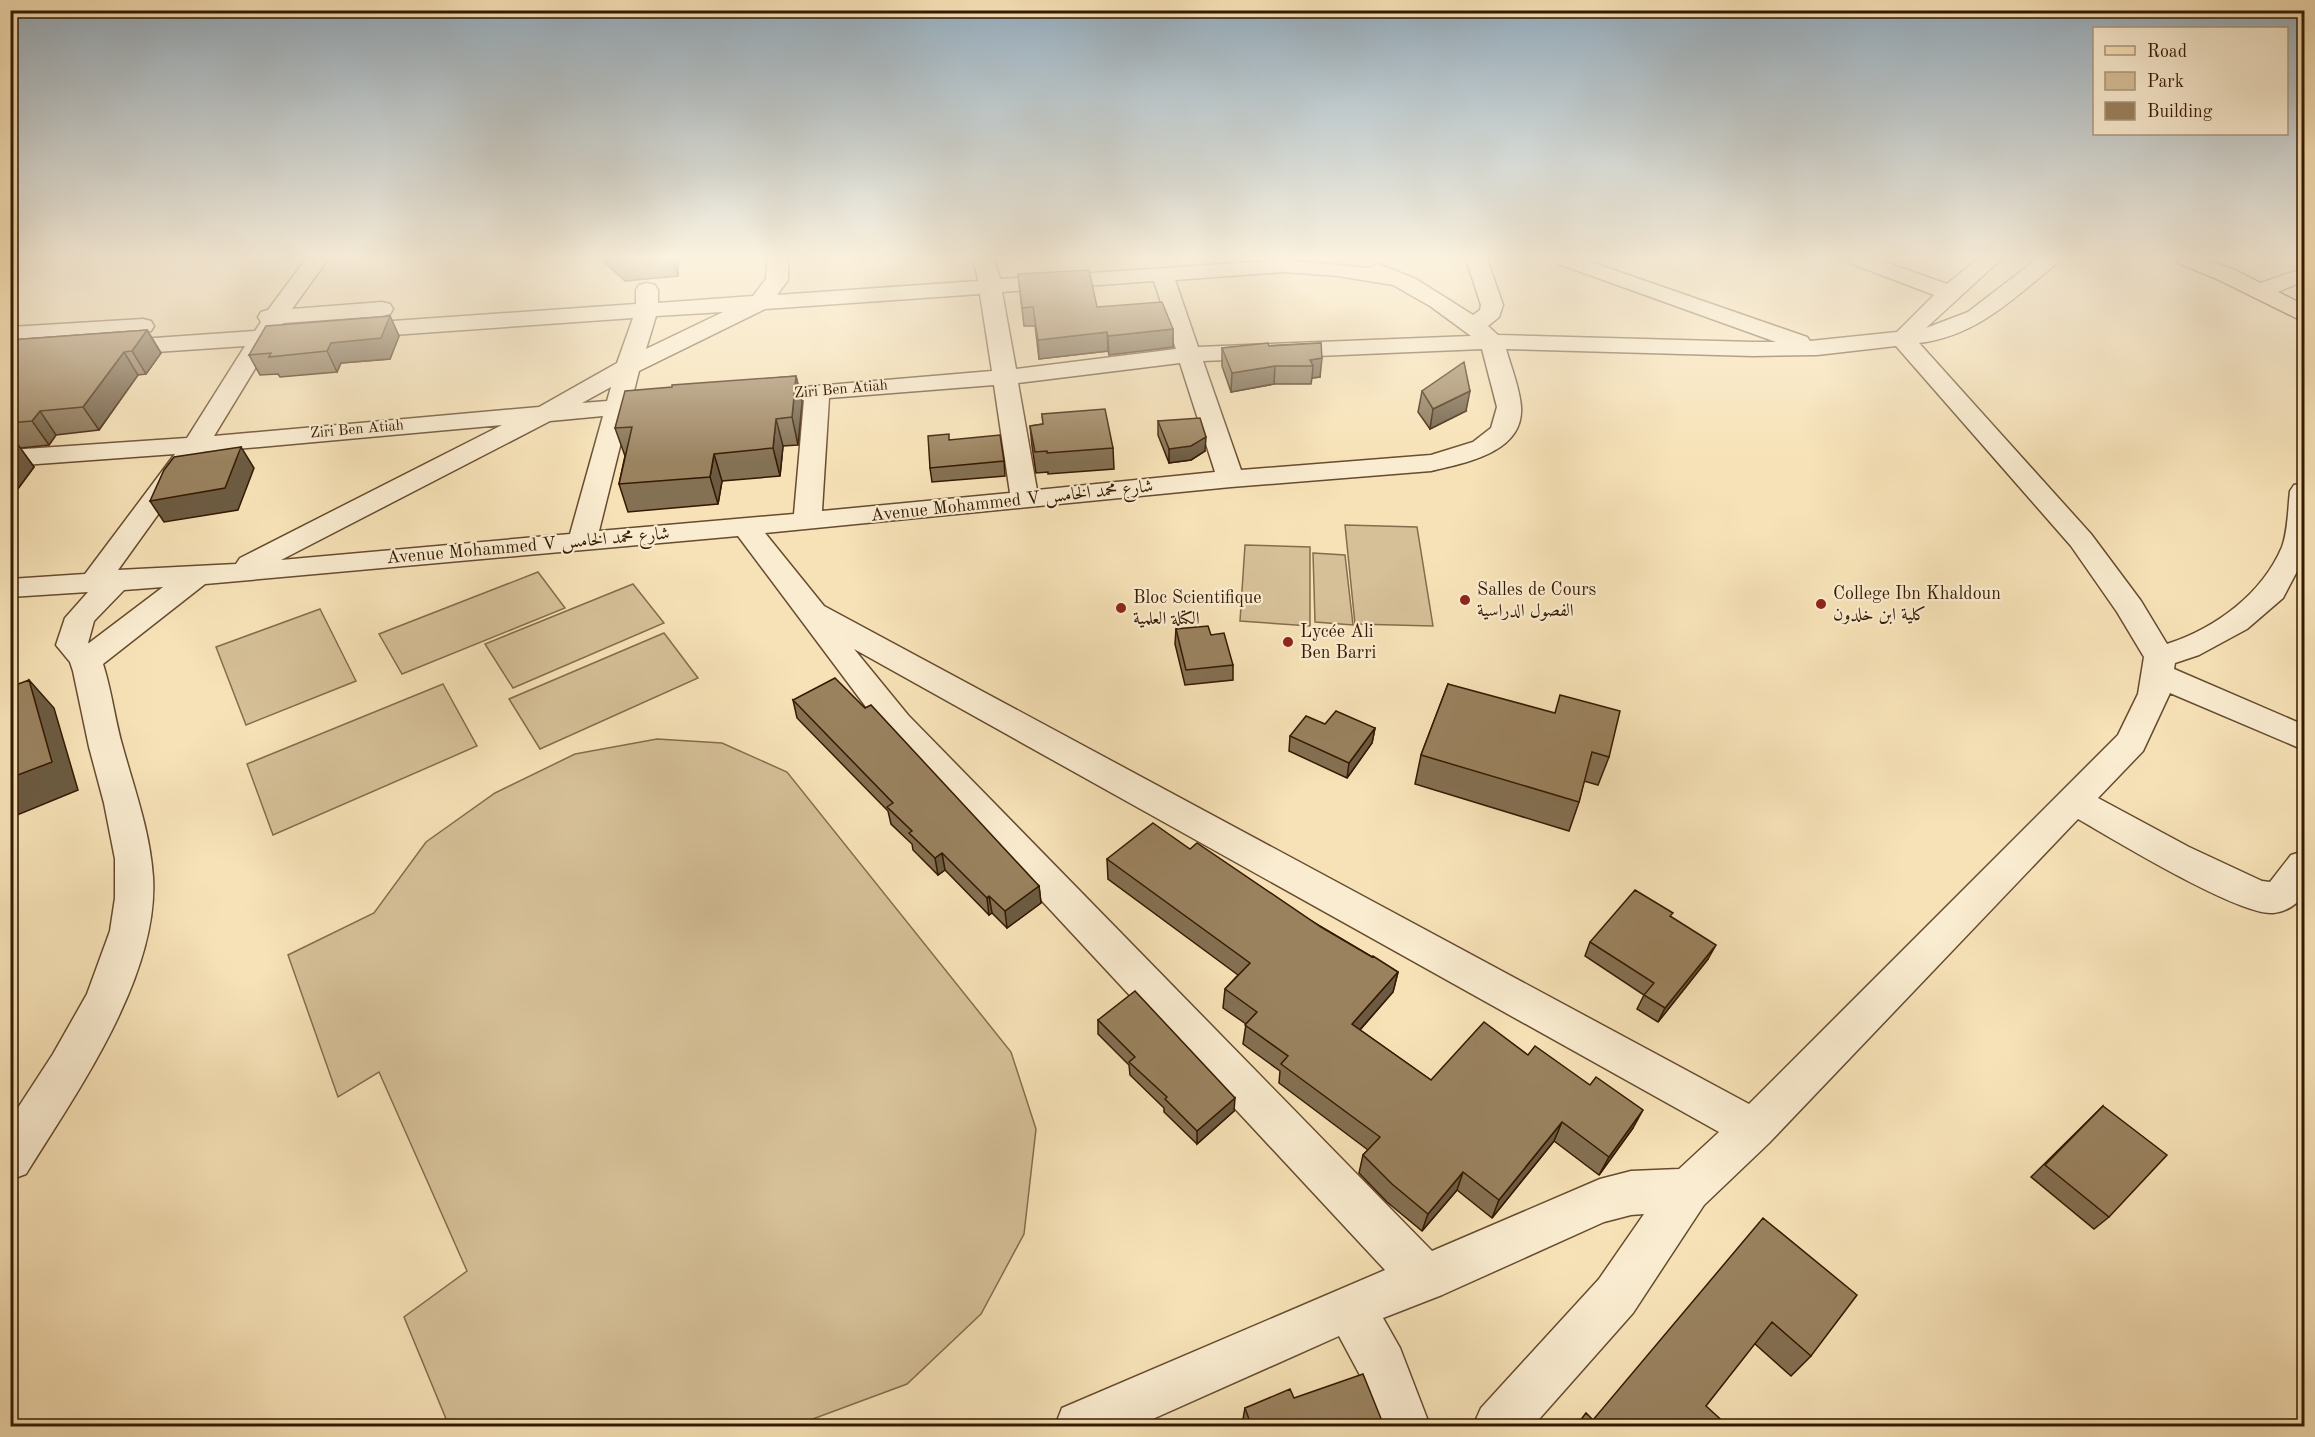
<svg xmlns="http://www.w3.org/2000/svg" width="2315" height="1437" font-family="'Old Standard TT',Amiri,serif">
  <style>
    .green { fill: #d6c098; stroke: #866c4c; stroke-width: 1.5 }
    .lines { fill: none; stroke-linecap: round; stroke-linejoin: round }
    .minor-casing { stroke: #664b2e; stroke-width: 3 }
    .major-casing { stroke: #351900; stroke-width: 3 }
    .minor { fill: #faecd0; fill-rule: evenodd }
    .major { fill: #f7e2b7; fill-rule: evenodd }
    .wall { fill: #847052; stroke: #351900; stroke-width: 1.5 }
    .shaded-wall { fill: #6c5b42; stroke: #351900; stroke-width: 1.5 }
    .building { fill: #9a825f; stroke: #351900; stroke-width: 1.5 }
    .poi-dot { fill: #8f2418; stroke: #faecd0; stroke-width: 2 }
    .labels { text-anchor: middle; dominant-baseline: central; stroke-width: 4.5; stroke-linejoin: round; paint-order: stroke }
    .far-street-label { font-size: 15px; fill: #351900; stroke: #faecd0 }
    .street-label { font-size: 18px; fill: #351900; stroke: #faecd0 }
    .poi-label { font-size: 18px; fill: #351900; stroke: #faecd0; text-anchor: start }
  </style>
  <rect width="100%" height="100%" fill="#f7e2b7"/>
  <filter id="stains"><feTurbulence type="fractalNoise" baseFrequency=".00333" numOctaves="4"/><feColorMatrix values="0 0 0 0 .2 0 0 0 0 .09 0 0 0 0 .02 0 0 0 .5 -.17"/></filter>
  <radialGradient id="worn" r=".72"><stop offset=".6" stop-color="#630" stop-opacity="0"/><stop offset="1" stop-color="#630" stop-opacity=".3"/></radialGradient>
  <path class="green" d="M1345,525L1417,527L1433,626L1355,624Z
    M1245,545L1310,547V626L1240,621Z
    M1313,553L1345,555L1353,625L1315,622Z
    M538,572L565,608L402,674L379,634Z
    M633,584L664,623L513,688L485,644Z
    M320,609L356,681L246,725L216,647Z
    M664,633L698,678L540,749L509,699Z
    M443,684L477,746L273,835L247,764Z
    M657,739L722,743L787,772L1011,1052L1036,1129L1024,1234L981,1314L907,1384L794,1426H449L404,1317L467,1271L379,1072L338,1097L288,955L374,913L426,842L495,793L575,754Z"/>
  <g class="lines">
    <g class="minor-casing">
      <path id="minor" d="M306,259H328L292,309L382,302L390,304L393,309L390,314L382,316L283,323L279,330L302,328L310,330L314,335L310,340L270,344L214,436L539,407L617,363L633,318L350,338L342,336L338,331L342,326L350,324L636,304V290L639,285L647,283L655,285L658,290V303L753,296L766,279L767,259H788V280L777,295L978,281L974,259H994L1000,279L1283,260L1369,268L1378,264L1416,279L1473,315L1480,310L1481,305L1466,259H1487L1503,305L1499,317L1488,326L1498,335L1753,342H1776L1556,263L1552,259H1582L1807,337L1810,341L1897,332L1934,295L1850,263L1847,259H1876L1947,284L1978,259H2001L1926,328L1968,312L2037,259H2060L2057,263C2014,298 1977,336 1919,343L2091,534L2141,601L2167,644C2216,628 2262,594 2282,547C2288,531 2288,508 2290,491L2294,485L2304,483V558L2283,598L2247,629L2199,655L2175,663L2174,669L2304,725V750L2170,693L2143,751L2098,798L2189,847L2262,881L2270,882L2291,855L2304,851V895C2297,904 2286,912 2273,913C2239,916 2113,839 2078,819L1769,1143L1704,1205L1633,1313L1533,1426H1473L1481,1408L1599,1279L1644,1214L1631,1215L1604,1222L1442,1295L1383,1318L1400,1348L1430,1426H1380L1362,1379L1339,1336L1137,1426H1055L1062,1408L1385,1270L884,731L738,536L205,584L103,664C112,692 115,721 123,748C135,791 150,832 153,877C159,977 77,1092 26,1174L10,1180V1120L53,1054L87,994L110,931L115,898V859L104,803L89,747L73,671L70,662L56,645L65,618L88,592L10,597V579L85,574L175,454L10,466V450L187,438L245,346L111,355L103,353L99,348L103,343L111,341L255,331L261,322L258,317L261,312L268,310ZM1283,272L1338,276L1393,285L1430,306L1471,336L1198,347L1175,280ZM1154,281L1176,349L1016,369L1002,292ZM980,294L992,371L745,392L742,397L745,402L754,404L804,400L794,514L599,531L628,414L675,408L678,403L675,398L666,396L632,399L639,371L765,309ZM723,312L646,349L656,316ZM1896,346L2071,546L2117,612L2144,657L2138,694L2118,735L1749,1104L824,606L765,533L1231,487L1431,471C1464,463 1524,453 1521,407C1520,389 1511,367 1506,349L1753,356L1817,355ZM1482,349L1497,407L1491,428L1473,442L1431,455L1241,470L1203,361ZM1180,363L1215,472L1037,490L1018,383ZM994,385L1010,493L822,511L829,398ZM611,387L607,401L582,403ZM603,416L570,534L281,560L550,421ZM502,425L240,558L236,564L118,570L203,452ZM163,587L89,643H88L94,621L124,590ZM854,649L1719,1132L1679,1169L1631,1171L1600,1179L1432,1251L908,715Z
        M2304,268V281L2268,296L2260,298L2252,296L2249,291L2252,286Z
        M143,319L151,321L154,326L151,331L10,341V327Z"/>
    </g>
    <g class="major-casing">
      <path id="major" d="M2174,259H2204L2233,269L2304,305V320L2296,318L2217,279L2178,263Z"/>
    </g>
    <use href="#minor" class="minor"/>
    <use href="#major" class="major"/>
  </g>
  <path class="wall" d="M601,259H678V276L625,281Z
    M1018,274L1097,307L1173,329V347L1109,355L1108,351L1039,359L1035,326H1024Z
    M390,316L399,336L390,359L341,363L337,372L280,377L278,374L260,375L249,355Z
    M147,330L161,353L146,374L138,375L99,430L56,435L49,445L20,448L34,467L17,490L10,491V340Z
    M1321,343L1320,377L1312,378L1311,384H1274L1231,392L1222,366V348Z
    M796,376L802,402L798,445L783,446L780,476L722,481L718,504L628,512L619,484L625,456L615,428L672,387Z
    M1422,391L1466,411L1430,429L1418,412Z
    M1042,414L1113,448L1114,469L1048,474V472L1036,473L1032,446L1030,426L1043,424Z
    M1158,421L1205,451L1191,460L1169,463L1158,435Z
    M950,440L1004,461L1005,476L932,482L930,468Z
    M1176,629L1211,635L1233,665V680L1185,685L1175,644Z
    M1448,684L1609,757L1598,785L1584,781L1579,802L1569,831L1415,784L1421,755Z
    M793,700L1039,886L1041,903L1007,928L992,913L989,915L945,870L938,875L913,850L912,844L891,824L888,811L797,718Z
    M1325,724L1375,728L1372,743L1347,778L1289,751L1290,736Z
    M1190,849L1398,972L1393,992L1360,1030L1431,1080L1528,1055L1633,1128L1599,1175L1554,1141L1492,1218L1457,1190L1422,1231L1387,1202L1359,1173L1363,1155L1368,1150L1279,1083L1280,1071L1243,1044L1246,1024L1223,1008L1225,989L1238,975L1108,879L1107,859Z
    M1671,917L1708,959L1658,1022L1637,1009L1644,995L1585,956L1590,942Z
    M1098,1020L1234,1111L1197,1144L1164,1112V1108L1130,1075L1129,1065L1098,1034Z
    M2103,1106L2109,1217L2094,1229L2031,1177Z
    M1763,1218L1811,1356L1791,1376L1755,1344Z
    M1294,1398L1245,1424L1243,1419L1245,1408Z"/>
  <path class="shaded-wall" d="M673,259H678V276Z
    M390,316L399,336L390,359L341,363L337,372L327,351L331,343Z
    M1173,329V347L1109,355L1108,336Z
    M147,330L161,353L146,374L132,351Z
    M1107,332L1108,351L1039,359L1038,340Z
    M124,352L138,375L99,430L83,407Z
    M1322,358L1320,377L1312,378L1313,366L1310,360Z
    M1275,366L1274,384L1231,392L1232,373Z
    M796,376L802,402L798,445L792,417Z
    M1470,391L1466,411L1430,429L1433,409Z
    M40,411L56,435L49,445L32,421Z
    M776,419L783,446L780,476L773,448Z
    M1206,437L1205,451L1191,460L1169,463V449Z
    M16,442L34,467L17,490L10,491V450Z
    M241,447L254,468L238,510L164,522L150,501Z
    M714,454L722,481L718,504L710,477Z
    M29,680L54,708L78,790L10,818V778Z
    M1375,728L1372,743L1347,778L1349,763Z
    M942,853L945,870L938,875L935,858Z
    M1039,886L1041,903L1007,928L1005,911Z
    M989,896L992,913L989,915L987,898Z
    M1716,945L1708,959L1658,1022L1665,1008Z
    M1398,972L1393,992L1348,1043L1352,1024Z
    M1235,1098L1234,1111L1197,1144V1131Z
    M1643,1110L1633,1128L1599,1175L1609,1157Z
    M1562,1122L1554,1141L1492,1218L1499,1200Z
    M1463,1172L1457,1190L1422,1231L1428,1214Z"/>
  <path class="building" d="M1089,270L1097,307L1162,302L1173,329L1108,336L1107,332L1038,340L1033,307L1022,308L1018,274Z
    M390,316L381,338L331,343L327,351L269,357L271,353L249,355L266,326Z
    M147,330L132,351L124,352L83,407L40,411L32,421L10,423V340Z
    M1268,343L1269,346L1321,343L1322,358L1310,360L1313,366H1275L1232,373L1222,348Z
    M1464,362L1470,391L1433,409L1422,391Z
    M796,376L792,417L776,419L773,448L714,454L710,477L619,484L632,427L615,428L625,391L672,387V385Z
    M1105,409L1113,448L1047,453V451L1035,452L1030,426L1043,424L1042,414Z
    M1200,418L1206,437L1191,446L1169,449L1158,421Z
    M949,434V440L1000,435L1004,461L930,468L928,436Z
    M16,442L10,450V443Z
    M241,447L225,488L150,501L164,470L174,457Z
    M1208,626L1211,635L1224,633L1233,665L1186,670L1176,629Z
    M835,678L865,708L871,705L1039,886L1005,911L989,896L987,898L942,853L935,858L909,833L912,831L887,807L893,803L793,700Z
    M29,680L52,762L10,778V687Z
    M1448,684L1555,713L1560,695L1620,711L1609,757L1592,752L1579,802L1421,755Z
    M1336,711L1375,728L1349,763L1290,736L1306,716L1325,724Z
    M1153,823L1190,849L1197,843L1321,927L1372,957L1373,956L1398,972L1352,1024L1431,1080L1484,1022L1528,1055L1535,1046L1590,1085L1596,1077L1643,1110L1609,1157L1562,1122L1499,1200L1463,1172L1428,1214L1392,1184L1363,1155L1380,1137L1281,1064L1288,1056L1245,1025L1257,1012L1225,989L1250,963L1107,859Z
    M1635,890L1673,913L1670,916L1716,945L1665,1008L1644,995L1654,983L1590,942Z
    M1135,991L1235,1098L1197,1131L1165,1099L1167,1097L1129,1062L1135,1057L1098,1020Z
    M2103,1106L2167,1155L2109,1217L2045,1165Z
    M1763,1218L1857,1295L1811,1356L1772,1322L1706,1406L1728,1426H1576L1586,1413L1593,1420Z
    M1363,1374L1384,1426H1239L1250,1422L1245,1408L1290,1389L1294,1398Z"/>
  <linearGradient id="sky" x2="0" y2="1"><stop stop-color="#93abbc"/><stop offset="0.56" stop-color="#fbf2df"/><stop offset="1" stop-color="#fbf2df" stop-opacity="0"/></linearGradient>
  <rect width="2315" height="460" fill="url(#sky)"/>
  <g class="poi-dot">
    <circle cx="1465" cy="600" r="6"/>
    <circle cx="1821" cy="604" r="6"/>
    <circle cx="1121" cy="608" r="6"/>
    <circle cx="1288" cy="642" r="6"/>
  </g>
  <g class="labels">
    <g class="far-street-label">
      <text transform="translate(841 390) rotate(-5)">Ziri Ben Atiah</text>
      <text transform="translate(357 430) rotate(-5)">Ziri Ben Atiah</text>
    </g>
    <g class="street-label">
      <text transform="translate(1012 501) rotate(-6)">Avenue Mohammed V شارع محمد الخامس</text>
      <text transform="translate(528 546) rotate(-5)">Avenue Mohammed V شارع محمد الخامس</text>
    </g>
    <g class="poi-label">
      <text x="1477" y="590">Salles de Cours<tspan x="1477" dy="21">الفصول الدراسية</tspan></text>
      <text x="1833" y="594">College Ibn Khaldoun<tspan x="1833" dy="21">كلية ابن خلدون</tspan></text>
      <text x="1133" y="598">Bloc Scientifique<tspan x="1133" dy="21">الكتلة العلمية</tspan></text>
      <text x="1300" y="632">Lycée Ali<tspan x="1300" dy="21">Ben Barri</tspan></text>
    </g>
  </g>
  <rect width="2315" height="1437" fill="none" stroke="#f7e2b7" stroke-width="36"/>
  <rect x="12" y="12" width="2291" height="1413" fill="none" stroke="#351900" stroke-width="3"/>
  <rect x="18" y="18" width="2279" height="1401" fill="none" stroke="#351900" stroke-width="1.5"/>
  <rect x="2093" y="27" width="195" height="108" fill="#faecd0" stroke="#ab987d" stroke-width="1.5"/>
  <rect x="2105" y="46" width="30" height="9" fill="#f7e2b7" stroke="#ab987d" stroke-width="1.5"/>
  <text x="2147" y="57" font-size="18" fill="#351900">Road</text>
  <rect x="2105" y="72" width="30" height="18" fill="#d6c098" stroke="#ab987d" stroke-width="1.5"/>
  <text x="2147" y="87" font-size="18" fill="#351900">Park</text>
  <rect x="2105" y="102" width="30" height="18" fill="#9a825f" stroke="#ab987d" stroke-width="1.5"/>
  <text x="2147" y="117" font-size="18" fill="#351900">Building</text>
  <rect width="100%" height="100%" filter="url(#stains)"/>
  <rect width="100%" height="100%" fill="url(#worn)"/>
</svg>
